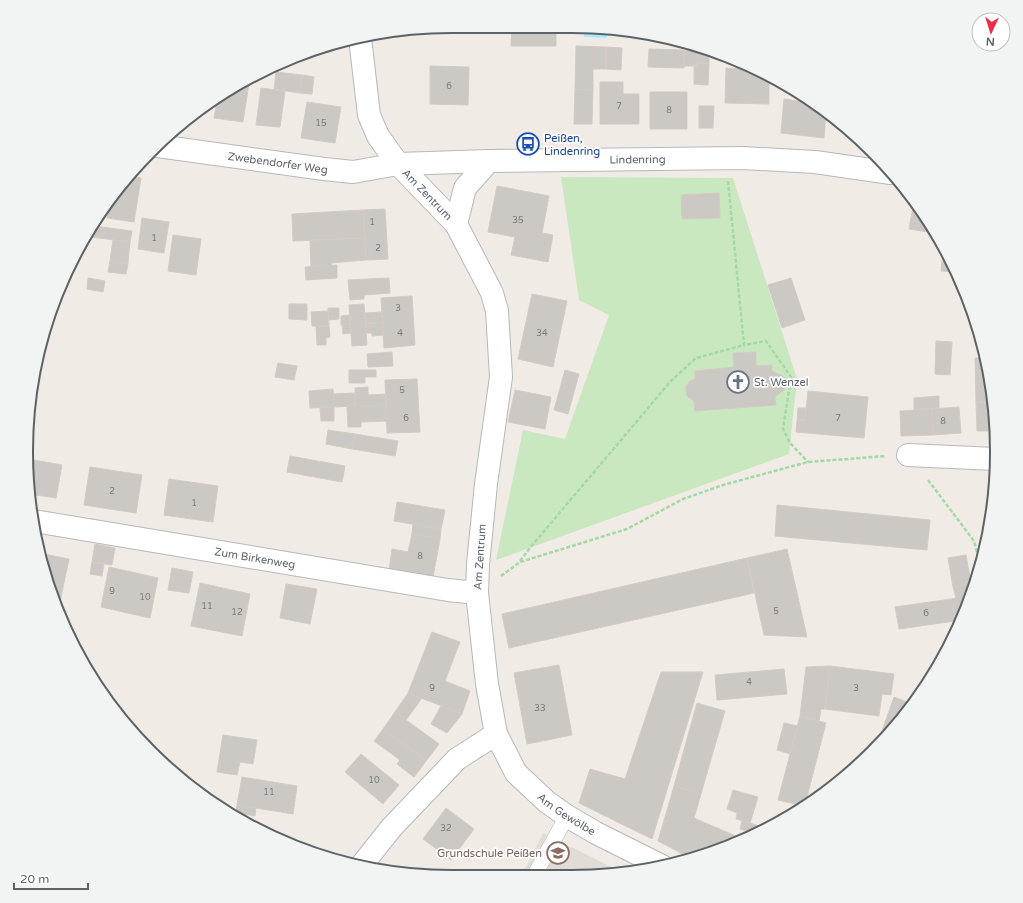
<svg xmlns="http://www.w3.org/2000/svg" width="1023" height="903" font-family="'Varela Round',sans-serif">
  <style>
    .education { fill: #e2dcd6 }
    .green { fill: #c9e8c0 }
    .water { fill: #a5ecff }
    .building { fill: #ccc8c4; stroke: #d5cbc3 }
    .lines { fill: none; stroke-linecap: round; stroke-linejoin: round }
    .lane-casing { stroke: #b5b9bc; stroke-width: 16 }
    .street-casing { stroke: #b5b9bc; stroke-width: 24 }
    .path { stroke: #a3daa5; stroke-width: 2.5; stroke-dasharray: 4 2; stroke-linecap: butt }
    .lane { stroke: #fff; stroke-width: 15 }
    .street { stroke: #fff; stroke-width: 22 }
    .labels { text-anchor: middle; dominant-baseline: central; stroke-width: 3.5; stroke-linejoin: round; paint-order: stroke }
    .number-label { font-size: 9px; fill: #787c7e }
    .transit-label { font-size: 11px; fill: #164399; stroke: #fff; text-anchor: start }
    .street-label { font-size: 11px; fill: #5c6366; stroke: #fff }
    .worship-label { font-size: 11px; fill: #5b616d; stroke: #fff; text-anchor: start }
    .education-label { font-size: 11px; fill: #785e54; stroke: #fff; text-anchor: end }
    .rim { fill: none; stroke: #5c6366; stroke-width: 2 }
  </style>
  <rect width="100%" height="100%" fill="#f0ebe5"/>
  <path class="education" d="M543,833L621,872L599,876H522Z"/>
  <path class="green" d="M561,177L733,178L797,379L789,454L496,560L523,430L565,439L609,315L579,300Z"/>
  <path class="water" d="M584,27L607,28V38L584,37Z"/>
  <path class="building" d="M512,26L556,27V46H511Z
    M576,46L606,47V69H593V90L575,89Z
    M606,47L622,48L621,70L606,69Z
    M649,49L684,50V68L648,67Z
    M684,50L709,51V64L697,63V66H684Z
    M697,63L709,64L708,85L694,84V66H697Z
    M430,66L469,67L468,105L430,104Z
    M726,68L753,69L769,76V104L725,103Z
    M276,72L302,75L299,93L274,89Z
    M302,75L314,77L312,94L299,93Z
    M245,82L249,83L243,122L214,118L217,101Z
    M600,82H623V94H639V124H600Z
    M261,88L285,91L280,127L256,125Z
    M575,89L593,90L592,124H574Z
    M650,92H687V129H650Z
    M806,98L826,113L824,138L781,133L784,99L805,102Z
    M307,102L341,107L335,143L301,138Z
    M699,106H714L713,128H699Z
    M130,176L141,178L134,222L107,218L109,200L114,193Z
    M497,186L549,196L542,233L553,235L548,262L511,255L515,237L488,232Z
    M719,193L720,218L682,219L681,195Z
    M914,201L935,233L909,229Z
    M385,209L388,259L366,260L363,210Z
    M363,210L365,238L293,241L292,214Z
    M142,218L169,222L164,253L138,249Z
    M94,226L132,231L130,242L91,237L92,231Z
    M173,235L201,239L196,275L168,271Z
    M365,238L366,260L331,263V266L311,267L310,240Z
    M113,240L130,242L128,263L110,261Z
    M110,261L128,263L126,274L108,272Z
    M942,261L953,262L955,268V272L941,271Z
    M337,265V278L306,280L305,267Z
    M88,278L105,281L103,292L87,289Z
    M389,278L390,293L364,295V299L350,300L348,280Z
    M791,278L805,320L782,328L768,285Z
    M532,294L567,301L553,367L518,359Z
    M412,296L415,345L384,348L381,298Z
    M289,304H307V320L289,319Z
    M364,304L367,345L352,346L349,305Z
    M328,308H339V319L329,320Z
    M328,311L329,326H312L311,312Z
    M382,312L383,322L366,324L365,313Z
    M350,315V324L341,325V316Z
    M383,322V335L372,336V333H366V324Z
    M350,324L351,333L343,334L342,325Z
    M316,326H329L330,337L326,338V345H317Z
    M936,341L952,342L950,375L935,374Z
    M392,352L393,366L368,367L367,354Z
    M756,352V366L772,365V371L783,376L787,382V387L775,397L776,405L695,411L694,401L687,396L686,391V386L690,381L695,379V371L734,367L733,353Z
    M975,358H985L993,402H976Z
    M278,363L297,366L294,380L275,377Z
    M349,370H376V377H365V383H349Z
    M565,370L579,374L568,414L554,410Z
    M417,379L420,432L387,433L385,380Z
    M368,387V395L386,394V405L355,406V388Z
    M333,389L334,407L310,408L309,391Z
    M515,390L551,397L545,429L508,422Z
    M808,391L868,397L864,438L796,432L797,420H805Z
    M355,393V406L334,407L333,394Z
    M939,396V408L914,410V398Z
    M976,402H993L996,423V431H977Z
    M386,405L387,421L361,422V427H348L347,406Z
    M334,407V421H321L320,408Z
    M959,407L961,433L933,435L932,409Z
    M798,408H806L805,420H797Z
    M932,409L933,435L901,436L900,411Z
    M328,430L355,434L352,449L326,444Z
    M355,434L398,441L395,456L352,449Z
    M290,456L345,466L342,482L287,472Z
    M28,459L62,465L56,498L29,494L27,479Z
    M90,467L142,475L136,513L84,505Z
    M169,479L218,486L213,522L164,515Z
    M397,502L445,510L441,529L394,521Z
    M777,505L930,520L927,550L775,536Z
    M413,524L441,529L440,539L412,534Z
    M412,534L440,539L433,577L389,570L392,549L408,552Z
    M95,544L115,548L112,565L92,562Z
    M787,549L807,637L764,635L747,558Z
    M39,553L69,559L60,602H57L41,562Z
    M966,555L971,583L953,587L948,558Z
    M747,558L754,593L509,648L502,614Z
    M92,562L104,564L102,576L90,574Z
    M109,567L158,578L150,618L101,607Z
    M172,568L193,572L189,593L168,590Z
    M200,583L250,594L242,636L191,626Z
    M971,583V595L960,620L955,621L951,599L956,598L953,587Z
    M286,584L317,589L310,624L280,618Z
    M951,599L955,621L899,629L895,607Z
    M432,632L460,642L445,681L470,691L462,714L408,693Z
    M559,665L572,735L527,744L514,673Z
    M830,666L894,674L891,695L882,694L879,716L825,709Z
    M830,666L825,709H821L819,721L800,716L806,667Z
    M784,669L787,694L717,700L715,675Z
    M661,672H703L652,839L579,803L590,769L625,779Z
    M408,693L422,698L406,720L395,712Z
    M894,697L912,704L892,732L877,745Z
    M697,703L725,711L701,794L674,786Z
    M441,706L462,714L447,733L431,724Z
    M395,712L439,744L426,761L383,729Z
    M800,716L826,723L805,805L803,806L778,800Z
    M784,723L798,726L790,754L777,750Z
    M383,729L426,761L414,777L397,764L400,760L374,741Z
    M223,735L257,740L253,764L240,762L237,775L217,772Z
    M361,754L399,785L383,804L345,772Z
    M242,777L297,786L293,814L237,805Z
    M674,786L701,794L694,818L738,837L736,842L692,859L658,841Z
    M733,790L758,797L750,823L736,819L737,813L727,809Z
    M237,805L256,808L255,816L236,813Z
    M446,808L474,829L451,860L423,839Z
    M742,821L750,823L767,829L757,834L740,829Z"/>
  <g class="lines">
    <g class="lane-casing">
      <path id="lane" d="M534,876L567,816"/>
    </g>
    <g class="street-casing">
      <g id="street">
        <path id="s1" d="M360,38L369,115L378,136L398,164L456,224L492,293L497,311L501,377L486,484L478,564L477,593L487,684L496,734L516,773L547,802L567,816L596,833L662,866"/>
        <path id="s2" d="M158,146L324,169L353,172L398,164L489,161L743,158L815,162L891,173"/>
        <path d="M456,224L465,188L489,161"/>
        <path d="M908,455L995,459"/>
        <path id="s3" d="M34,521L448,590L477,593"/>
        <path d="M361,866L392,827L457,759L496,734"/>
      </g>
    </g>
    <path class="path" d="M728,181L744,345L766,341L791,377L783,429L790,443L808,462
      M928,480L974,541L980,563
      M520,561L529,549L670,382L696,358L744,345
      M501,576L520,562L627,529L683,499L723,485L808,462L886,456"/>
    <use href="#lane" class="lane"/>
    <use href="#street" class="street"/>
  </g>
  <defs>
    <g id="bus-ring" transform="scale(1.15)"><circle r="9.5" fill="#fff" stroke="#1a4fb4" stroke-width="1.5"/><path d="M-5-6H5V4H4V6H2V4H-2V6H-4V4H-5ZM-3.5-4V0h7V-4ZM-3.5 1.2v1.5H-2V1.2ZM2 1.2v1.5H3.5V1.2Z" fill="#1a4fb4"/></g>
    <g id="church-ring" transform="scale(1.15)"><circle r="9.5" fill="#fff" stroke="#6b7280" stroke-width="1.5"/><path d="M-1.2-6h2.4v3.5h3.3v2.4h-3.3V6h-2.4V-.1h-3.3v-2.4h3.3Z" fill="#6b7280"/></g>
    <g id="school-ring" transform="scale(1.15)"><circle r="9.5" fill="#fff" stroke="#8d6e63" stroke-width="1.5"/><path d="M0-5L7-2L0 1L-7-2ZM-4 1L0 2.5L4 1V4Q0 6-4 4Z" fill="#8d6e63"/></g>
  </defs>
  <g fill-rule="evenodd">
    <use href="#bus-ring" x="528" y="144"/>
    <use href="#church-ring" x="738" y="382"/>
    <use href="#school-ring" x="558" y="853"/>
  </g>
  <g class="labels">
    <g class="number-label">
      <text x="449" y="86">6</text>
      <text x="619" y="106">7</text>
      <text x="669" y="110">8</text>
      <text x="321" y="123">15</text>
      <text x="518" y="220">35</text>
      <text x="372" y="222">1</text>
      <text x="154" y="238">1</text>
      <text x="378" y="248">2</text>
      <text x="398" y="308">3</text>
      <text x="400" y="333">4</text>
      <text x="542" y="333">34</text>
      <text x="402" y="390">5</text>
      <text x="406" y="418">6</text>
      <text x="838" y="418">7</text>
      <text x="943" y="421">8</text>
      <text x="112" y="491">2</text>
      <text x="194" y="503">1</text>
      <text x="420" y="556">8</text>
      <text x="112" y="591">9</text>
      <text x="145" y="597">10</text>
      <text x="207" y="606">11</text>
      <text x="776" y="611">5</text>
      <text x="237" y="612">12</text>
      <text x="926" y="613">6</text>
      <text x="749" y="682">4</text>
      <text x="432" y="688">9</text>
      <text x="856" y="688">3</text>
      <text x="540" y="708">33</text>
      <text x="374" y="780">10</text>
      <text x="269" y="792">11</text>
      <text x="446" y="828">32</text>
    </g>
    <g class="transit-label">
      <text x="544" y="138">Peißen,<tspan x="544" dy="13">Lindenring</tspan></text>
    </g>
    <g class="street-label">
      <text stroke="none"><textPath href="#s2" startOffset="482">Lindenring</textPath></text>
      <text stroke="none"><textPath href="#s2" startOffset="121">Zwebendorfer Weg</textPath></text>
      <text stroke="none"><textPath href="#s1" startOffset="177">Am Zentrum</textPath></text>
      <text transform="translate(480 557) rotate(-86)">Am Zentrum</text>
      <text stroke="none"><textPath href="#s3" startOffset="224">Zum Birkenweg</textPath></text>
      <text stroke="none"><textPath href="#s1" startOffset="850">Am Gewölbe</textPath></text>
    </g>
    <g class="worship-label">
      <text x="754" y="382">St. Wenzel</text>
    </g>
    <g class="education-label">
      <text x="542" y="853">Grundschule Peißen</text>
    </g>
  </g>
  <path d="M0 0H1023V903H0ZM451 33H572A418 418 0 0 1 990 451V452A418 418 0 0 1 572 870H451A418 418 0 0 1 33 452V451A418 418 0 0 1 451 33Z" fill="#f2f3f3" fill-rule="evenodd"/>
  <path class="rim" d="M451 33H572A418 418 0 0 1 990 451V452A418 418 0 0 1 572 870H451A418 418 0 0 1 33 452V451A418 418 0 0 1 451 33Z"/>
  <g transform="translate(991 32) rotate(184)"><circle r="19" fill="#ffffff" stroke="#bec1c2"/>
  <path d="M0-3L7 15L0 10L-7 15Z" fill="#ef2b47"/>
  <text y="-6" font-size="11" font-weight="bold" text-anchor="middle" fill="#5c6366">N</text>
  </g>
  <path d="M14 883v6h74v-6" fill="none" stroke="#5c6366" stroke-width="2"/>
  <text x="20" y="883" font-size="12" fill="#5c6366" stroke="#ffffff" stroke-width="3" paint-order="stroke">20 m</text>
</svg>
